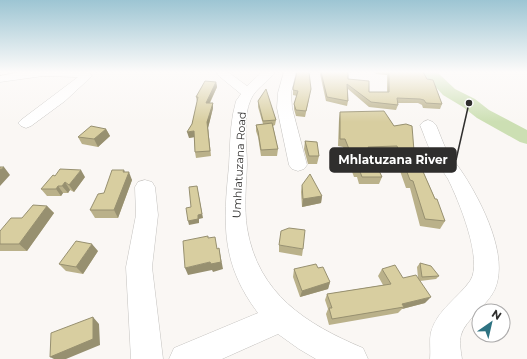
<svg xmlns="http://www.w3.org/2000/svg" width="527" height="359" font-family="Montserrat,sans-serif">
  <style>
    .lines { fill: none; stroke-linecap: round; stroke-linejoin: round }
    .river { fill: #ccdfb3; fill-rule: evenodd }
    .minor-casing { stroke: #c4c2bf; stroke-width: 1 }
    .minor { fill: #fff; fill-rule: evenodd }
    .wall { fill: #bab18a }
    .shaded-wall { fill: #979070 }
    .building { fill: #d8cea0; stroke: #979070 }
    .labels { text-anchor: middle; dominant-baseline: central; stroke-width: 3; stroke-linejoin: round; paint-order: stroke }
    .street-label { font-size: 11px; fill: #2f2e2d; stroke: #fff }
    .leader { fill: none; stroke: #2f2e2d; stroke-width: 1.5 }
    .callout-dot { fill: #2f2e2d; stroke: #fff; stroke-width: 1.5 }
    .callout { fill: #2f2e2d; stroke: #2f2e2d; stroke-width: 1.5 }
    .callout-label { font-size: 12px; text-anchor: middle; font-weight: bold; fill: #fff }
  </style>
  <rect width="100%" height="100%" fill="#faf7f4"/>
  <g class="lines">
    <path class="river" d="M422,72H437L455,89L475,99L489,110L527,130V144L520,142L477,118L463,107L443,95Z"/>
    <g class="minor-casing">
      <path id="minor" d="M20,72H89L92,76L65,101L31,126L26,128L21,126L18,123L21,120L78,77L43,76L0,82V76Z
        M219,72H228L247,86L262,72H275C268,82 256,88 251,99C242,118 247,145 247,165C246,186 244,208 247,228C258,294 306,324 363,348L368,359H316L299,349L278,334L222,359H169L174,348L258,313C221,264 223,224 229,166C230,148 230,131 233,114L236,101L241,94L219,76L217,74Z
        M284,72H296L291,93L292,108L307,165L304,169L298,171L292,169L289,165L277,108L278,93Z
        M428,120L433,122L436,125C440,134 443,144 448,153C453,160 459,167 464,175C482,203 509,256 495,289C488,305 465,320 461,335C459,342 461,352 462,359H430C431,350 429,340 431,332C437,310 458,298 470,281C484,261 458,199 448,179C443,171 436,162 432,153C427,145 424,134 420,125L423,122Z
        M145,180L152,182L155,187L158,215L152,267L163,359H131L126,267L136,215L135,187L138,182Z"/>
    </g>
    <use href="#minor" class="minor"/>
  </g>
  <path class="wall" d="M320,72H348V79L369,92H387V75L376,74L375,72H423L442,104L440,109L423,108L422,105L418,103H398V105L396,110L369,107L348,89V101L347,106L326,101L320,74Z
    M216,82L217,87L210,103H213V108L208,128L211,156L196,158L195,152L194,137L189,138L197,102L196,97Z
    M293,88L310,94L305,117L296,116L294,109V104L297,96L293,95Z
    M258,101L276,120L275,125L273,126L278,149L277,156H261L258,137L256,131V125L263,124L258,107Z
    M340,112L394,126L414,151L445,221L440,229L420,226L410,188H406L394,154H371L382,177L379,184H359L357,177H354L343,147L338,146L339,119Z
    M106,129L110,136L98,147L82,144L78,137Z
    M305,141L319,156L317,164H308L304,149Z
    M125,172L132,180L118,218H95L90,210L104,193Z
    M85,177L74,192L70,190L68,193H63L61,196H47L41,189Z
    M302,185L322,196L321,203L302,207L301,192Z
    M47,206L54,213L27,251H0V231L22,218Z
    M279,245L303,249L302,256L279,252Z
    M98,251L83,274L66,271L59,264Z
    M420,263L439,276L436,279L420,281L425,303L402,309L398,313L329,325L326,314L328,309L325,300L327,294L383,285L378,276L382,269L403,278H418L417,267Z
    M318,268L330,282L328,289L300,297L293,277L294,269Z"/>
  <path class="shaded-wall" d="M216,82L217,87L207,108L206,103Z
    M213,103V108L208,128L211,156L207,122Z
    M106,129L110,136L98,147L94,139Z
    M194,131L195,137L189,138L187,132Z
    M4,167L10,175L0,186V170Z
    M81,170L85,177L74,192L69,185Z
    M124,170L127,177L129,172L132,180L118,218L114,210Z
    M65,182L70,190L68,193L62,186Z
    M58,186L63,193L61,196L56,189Z
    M197,186L203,218L199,219V223L189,225L188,221L198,215Z
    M322,196L321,203L302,207L303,199Z
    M47,206L54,213L27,251L19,244Z
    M92,244L98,251L83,274L76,267Z
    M219,248L223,269L213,272L212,270L188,275L185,268L210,262Z
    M330,282L328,289L300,297L302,291Z
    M431,297L425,303L402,309L404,307L402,304Z
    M93,317L99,324L100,345L66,359H54L50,357Z"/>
  <path class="building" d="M297,72H309L311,89L306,111L296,110L294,104L298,91L293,90V88Z
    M321,72H348V79L369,81V92H389V72H423L427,79L433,80L442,104L426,103L424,100L420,99L397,98L398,105L371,102L347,84L348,101L327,97Z
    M205,81L216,82L206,103H213L207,122L210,151L195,152L194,131L187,132L192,124L198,97H196Z
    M266,89L276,120L263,121L258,101Z
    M384,111L394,126L406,124L412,126L414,151L435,199H437L445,221L425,219L413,181L410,180L397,146L368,147L382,177H362L359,169H357L345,139H340V112Z
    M272,123L278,149L261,150L258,131L256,125Z
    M91,126L106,129L94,139L78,137Z
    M305,141L317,142L319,156H309Z
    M0,167H4L0,170Z
    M60,169L81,170L69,185L65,182L62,186H58L56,189H41L53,175L55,176Z
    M112,170H124L123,172H129L114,210H90L98,194L104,193Z
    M310,174L322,196L303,199L302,185Z
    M197,186L202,214L198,215V219L188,221L186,208L191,207L189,187Z
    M33,205L47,206L19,244H0V231L11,218H22Z
    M289,228L305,230L303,249L279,245L281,231Z
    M208,236V238L215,237L217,249L219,248L221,262L211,264L210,262L185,268L183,241Z
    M76,241L92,244L76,267L59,264Z
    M420,263L431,266L439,276L422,277Z
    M316,264L318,268L323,267L330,282L302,291L294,269Z
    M395,265L403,278L416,275L431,297L402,304L404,307L332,319L329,308H332L327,294L391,284L382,269Z
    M93,317V339L50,357L51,333Z"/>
  <linearGradient id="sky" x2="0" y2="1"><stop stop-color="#9dc5d3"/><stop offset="0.59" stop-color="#fdfbfa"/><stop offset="1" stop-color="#fdfbfa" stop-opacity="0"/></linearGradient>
  <rect width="527" height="122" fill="url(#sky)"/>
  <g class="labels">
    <g class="street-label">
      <text transform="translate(239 165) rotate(-87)">Umhlatuzana Road</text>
    </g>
  </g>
  <path class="leader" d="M469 103L456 160"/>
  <circle class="callout-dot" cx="469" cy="103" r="4"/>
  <rect class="callout" x="330" y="148" width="126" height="24" rx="4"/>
  <g class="callout-label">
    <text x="393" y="164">Mhlatuzana River</text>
  </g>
  <g transform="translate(491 323) rotate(34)"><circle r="19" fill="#ffffff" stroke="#acabab"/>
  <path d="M0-3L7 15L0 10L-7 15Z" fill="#2e7382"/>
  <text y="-6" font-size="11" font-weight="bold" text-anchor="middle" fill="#2f2e2d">N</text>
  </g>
</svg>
